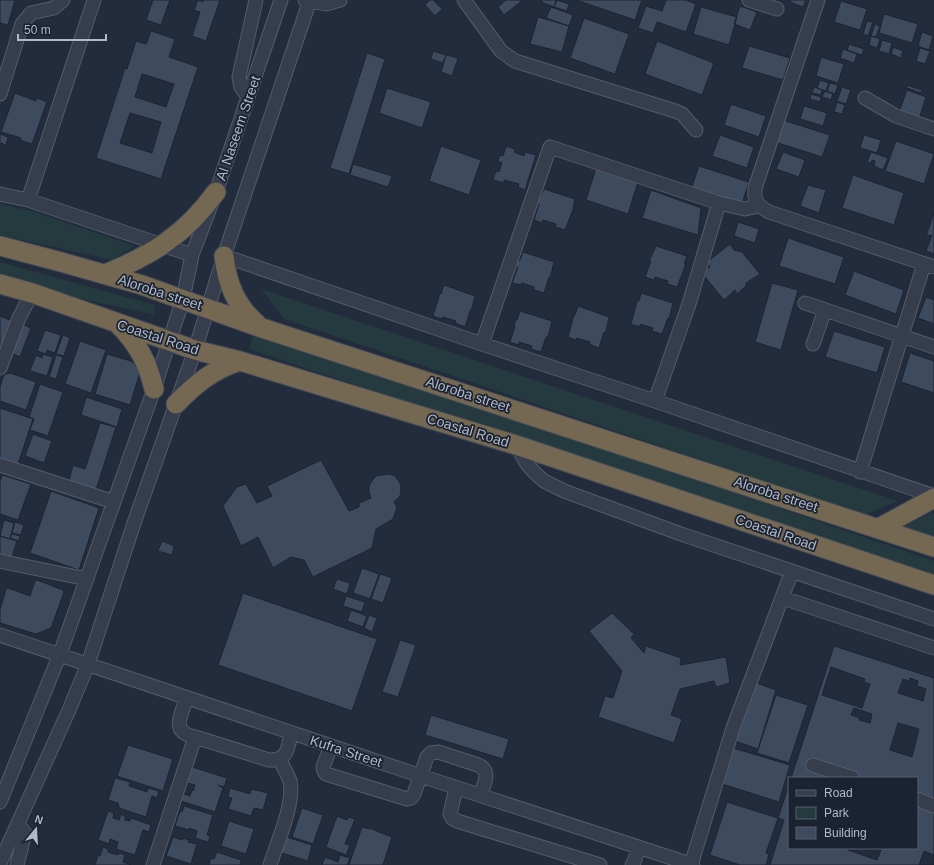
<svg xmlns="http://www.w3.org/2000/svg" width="934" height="865" font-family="Arial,sans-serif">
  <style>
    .green { fill: #243a3e }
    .building { fill: #3e4a5d; stroke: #1d2534; fill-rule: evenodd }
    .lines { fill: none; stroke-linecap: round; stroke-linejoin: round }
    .minor-casing { stroke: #545c6b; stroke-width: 15 }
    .highway-casing { stroke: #414958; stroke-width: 21 }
    .minor { stroke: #363e4d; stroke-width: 13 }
    .highway { stroke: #746852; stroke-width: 19 }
    .labels { text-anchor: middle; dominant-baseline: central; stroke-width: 3.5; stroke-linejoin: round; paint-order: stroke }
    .street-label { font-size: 14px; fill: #b1b9c9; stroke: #1b2332 }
  </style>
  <rect width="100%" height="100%" fill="#222c3d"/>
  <path class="green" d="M0,204L32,211L134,246L112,260L0,235Z
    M0,262L154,305L155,315L0,281Z
    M261,289L898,501L864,515L284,319Z
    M253,336C481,408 708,483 934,561V579L249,349Z
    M931,513L934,514V537L903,527Z"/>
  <path class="building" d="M0,0H15L8,25L0,23Z
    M153,0H170L161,25L146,20Z
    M198,0L203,2V0H220L206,41L192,36L200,12L194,10Z
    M430,0H433L442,9L435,16L425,5Z
    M506,0H523L504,15L498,7Z
    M542,0H556L554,7L541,2Z
    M557,0L569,4L567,11L554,7Z
    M576,0H642L635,20Z
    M666,0H686L696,4L686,32L657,22L653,33L638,28L646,6L662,11Z
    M791,0H806L803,7L790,2Z
    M841,1L867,9L860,30L834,22Z
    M740,6L757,12L750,30L734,24Z
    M551,7L573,15L569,26L546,18Z
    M701,7L737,17L729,45L693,34Z
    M884,14L918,24L912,43L879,33Z
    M538,17L569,26L562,52L530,44Z
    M584,18L629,34L615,74L570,58Z
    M867,21L873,22L868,36L863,34Z
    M875,24L880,26L876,37L871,36Z
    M151,31L175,39L169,57L198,67L161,179L96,158L125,68L127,69L136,41L146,44ZM142,74L174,84L166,107L135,97ZM130,113L161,122L152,153L120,143Z
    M922,32L933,36L929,50L918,46Z
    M871,36L880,39L877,48L869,45Z
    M882,40L892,43L889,54L879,51Z
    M657,41L714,63L702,95L645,74Z
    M849,44L864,49L862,55L847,50Z
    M749,46L790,58L783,80L742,68Z
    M893,47L903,51L901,58L891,54Z
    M920,48L930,51L925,64L916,61Z
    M843,49L857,54L854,63L840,58Z
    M433,51L446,55L443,63L431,59Z
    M367,53L385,59L349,174L330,168Z
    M446,55L458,58L452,76L441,72Z
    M821,57L844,64L838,83L816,76Z
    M820,80L829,83L826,91L817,88Z
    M830,83L838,85L835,94L827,91Z
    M907,85L922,90L921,93L907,88Z
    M814,87L822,90L821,95L812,93Z
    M842,87L851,90L846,104L837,101Z
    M387,88L431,102L422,128L379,113Z
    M907,90L926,97L919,119L899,112Z
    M825,91L833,94L831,100L822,97Z
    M15,93L36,101L37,98L47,102L32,144L20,140L21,138L1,132Z
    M811,94L821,97L820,102L810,99Z
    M837,102L845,105L842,114L834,112Z
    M731,104L766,116L759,137L724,125Z
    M804,106L827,113L823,126L800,119Z
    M783,120L830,135L822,157L775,142Z
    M0,134L8,137L6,145L0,143Z
    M720,135L754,147L747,168L712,156Z
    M864,135L881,140L877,153L860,148Z
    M896,141L934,154L924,184L885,171Z
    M441,146L481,160L469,195L429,181Z
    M506,146L515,149L514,152L524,156L525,152L536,155L525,190L518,187L519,184L504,180V183L493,180L496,171L499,172L502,163L498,161L500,155L503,156Z
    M783,152L805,160L799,177L776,169Z
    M871,152L888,158L883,170L874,166L875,161L872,160L871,163L867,162Z
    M353,164L392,176L388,187L350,175Z
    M699,166L749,182L741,206L691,189Z
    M596,168L638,182L628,214L586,200Z
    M853,175L904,193L894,225L842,208Z
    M808,185L826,190L819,213L800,206Z
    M544,189L575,199L573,207H574L565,230L555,227L556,224L543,220L542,223L534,220L539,204H537Z
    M651,190L701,208L698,235L642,218Z
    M934,213V254L926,251L932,235L926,236Z
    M738,222L759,229L755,243L734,236Z
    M788,238L844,257L835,284L779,266Z
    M730,244L734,250L742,252L760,274L746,283V286L737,294L735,290L724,300L705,277L706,269L710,267L707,262Z
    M656,246L687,256L684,264H686L677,287L667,284L668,281L655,277L654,280L645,277L651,261H649Z
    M523,252L554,262L550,278L549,277L544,293L534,290V287L522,283L521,285L512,283L518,267H516L518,260H520Z
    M854,271L904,290L896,314L845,295Z
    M772,283L798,290L781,350L755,342Z
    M444,285L475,296L471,311H470L465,327L455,323L456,321L443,317L442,319L433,316L440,293L441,294Z
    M641,293L673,303L669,319L668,318L662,334L652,331L653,328L640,324V327L631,324L637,301H639Z
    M926,297L934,300V324L918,318Z
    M578,306L609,317L606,332H604L599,348L589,344L590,342L577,338L576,340L568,337L574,315H575Z
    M520,311L552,321L548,337H546L541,352L531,349L532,346L519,342V345L510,342L515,326H514L516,319L517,320Z
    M0,316L15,322L0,362Z
    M19,323L31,328L20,357L14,354L12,360L6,358Z
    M45,330L61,335L55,353L47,350L46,354L37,351Z
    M834,331L885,347L877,373L825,357Z
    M63,335L70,338L64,356L56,354Z
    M80,341L106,350L91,393L65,384Z
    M910,353L934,361V393L901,382Z
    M43,354L53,357L47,376L30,371L36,355L42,358Z
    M107,354L131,361L136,365L140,372L130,405L95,394Z
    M56,355L63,357L56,379L49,377Z
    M10,373L36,382L26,410L0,401V387L3,377L6,374Z
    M40,384L63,392L48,436L30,430L34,419L29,417Z
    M86,397L122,409L117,427L81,415Z
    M0,408L33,419L17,467L0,461Z
    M100,423L116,427L95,493L68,484L73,465L85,469Z
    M33,434L52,441L44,463L25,456Z
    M321,460L349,511L359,507V503L371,498L369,492V487L371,482L376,476L389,474L395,476L400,483L401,490L400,496L394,502L397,507L393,519L376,529L372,548L313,577L304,560L291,557L273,568L258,537L241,546L223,506L237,487L246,484L257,503L272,496L267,486Z
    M2,475L31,484L18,520L0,514V482Z
    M51,491L99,508L79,570L30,553Z
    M4,520L14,523L10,539L0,536Z
    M15,522L24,525L21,535L12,533Z
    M12,534L20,536L19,541L10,538Z
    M0,536L17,541L11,560L0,556Z
    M162,541L174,546L172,555L158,551Z
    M362,568L379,574L370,599L353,593Z
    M380,574L392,578L383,603L371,599Z
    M337,579L350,583L347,594L333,589Z
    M37,580L63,590L64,592L51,628L36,634L0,623V610L6,589L8,588L30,596L35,581Z
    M243,593L377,639L352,711L218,665Z
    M346,596L365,602L362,612L343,606Z
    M351,610L367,616L363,627L347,621Z
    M612,613L634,634L631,638L644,653L646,646L681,658L680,665L726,657L730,683L716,687L714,681L680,689L671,715L682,719L674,743L598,717L605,696L613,698L622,671L589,631Z
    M369,615L377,618L372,632L364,628Z
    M400,640L416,645L398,697L382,692Z
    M834,646L934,678V865H770L784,820L778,818L789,785V848H917V778H791Z
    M831,667L865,679L864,682L870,684L862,708L822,695Z
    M910,678L918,681L917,686L926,689L923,701L898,693L903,679L909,681Z
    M754,682L776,690L758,749L735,741Z
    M776,695L808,705L789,763L757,753Z
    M854,708L872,714L870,723L859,720L860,718L851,715Z
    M431,715L509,739L503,759L425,735Z
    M898,723L919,729L912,757L890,750Z
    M128,745L173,759L163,791L117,776Z
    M733,748L790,765L779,802L722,784Z
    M192,767L227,778L224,787L218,785L223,788L215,812L181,801L184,794L190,796L192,790L193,791L195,785L187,783Z
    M115,778L130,782L129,786L147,792L148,788L159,791L157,798L152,796L146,817L119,808L118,803L108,800Z
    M230,788L250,794L251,789L268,793L263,810L254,808L251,816L228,809L232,798L228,797Z
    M727,802L778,818L766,853L769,854L766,865H740L710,855Z
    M184,806L213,815L207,835L210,836L208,842L195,838L197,831L189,828V830L175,826L180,811L182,812Z
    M302,808L323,815L313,844L292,837Z
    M108,811L114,813L113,818L119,820L121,814L125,816V820L130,821L131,818L151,825L149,832L143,830L135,855L116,849L118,842L110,839L109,844L98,840Z
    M337,816L347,820L348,817L355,819L345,844L350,845L346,855L326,847Z
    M229,821L254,829L246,854L221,846Z
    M362,827L370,829H373L376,831L392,837L383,865H349Z
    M283,836L312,845L308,861L278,852Z
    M173,837L182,840L183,838L189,840L188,842L197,844L191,864L166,856Z
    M103,847L108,849V852L118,855L119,853L125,855L123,862L131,865H95L98,855L100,856Z
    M849,848H874L881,850L877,860L848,850Z
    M924,851L934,855V865H919Z
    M217,852L241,860L240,865H209L211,858L214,859Z
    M340,855L350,858L347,865H322L325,857L338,862Z"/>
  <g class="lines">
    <g class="minor-casing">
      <path id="minor" d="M305,0L326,4L340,0
        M464,0L501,51L515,61L675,111L682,114L696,130
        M749,0L777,9
        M818,0L755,188C754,202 757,205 769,212L934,267
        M0,94L22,24L31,13L54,8L63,0
        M248,97L241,87L239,77L256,0
        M865,98L896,116L934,129
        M0,194L28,200L192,255
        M28,200L94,0
        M224,256L482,344L655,401L934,496
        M805,303L934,347
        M482,344L550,147L719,203
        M813,344L825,310
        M0,368L19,318L32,293
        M655,401L689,304L719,203L745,209L759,206
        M516,445L527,464L535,473L544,481L564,491L681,534L934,619
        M0,465L114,502
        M860,472L924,264
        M0,561L87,579
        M783,598L934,648
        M0,635L421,776L693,865
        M187,698C184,707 174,725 183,732C186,735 191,736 195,737L269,760C288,761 288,747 291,733
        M331,746L323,767L324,771L326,774L407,799L411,798L414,794L427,757L431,753L438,752L478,765C492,771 484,785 480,795
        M813,765L853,778
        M456,788L450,814L452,818L457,821L600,865
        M917,799L934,806
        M0,802L60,654L154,389L183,299L192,255L216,192L281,0
        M0,863L69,710L88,664L134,523L195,350L224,256L310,0
        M17,865L25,833L18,824
        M153,865L195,737
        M270,865C277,843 295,803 290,781C287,773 283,766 279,759
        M632,865L634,862L639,847
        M691,865L733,728L792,571"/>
    </g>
    <g class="highway-casing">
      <path id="highway" d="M0,246L61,262L142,285L262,328L934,547
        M224,256C227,284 236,306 257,324
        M105,274C152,255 186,234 216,192
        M0,284L32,293L195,350L240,361L516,445L934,585
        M119,325C138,344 148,363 154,389
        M176,404C195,384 214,369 240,361
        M879,528L934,498"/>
    </g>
    <use href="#minor" class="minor"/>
    <use href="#highway" class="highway"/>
  </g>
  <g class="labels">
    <g class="street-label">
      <text transform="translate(238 128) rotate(-71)">Al Naseem Street</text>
      <text transform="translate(160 292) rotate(18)">Aloroba street</text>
      <text transform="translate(158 337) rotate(18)">Coastal Road</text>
      <text transform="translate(468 394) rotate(18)">Aloroba street</text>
      <text transform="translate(468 430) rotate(17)">Coastal Road</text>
      <text transform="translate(776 494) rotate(18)">Aloroba street</text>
      <text transform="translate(776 532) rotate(19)">Coastal Road</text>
      <text transform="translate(346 751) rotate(18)">Kufra Street</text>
    </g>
  </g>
  <rect x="788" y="777" width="130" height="72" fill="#1b2332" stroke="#575f6e"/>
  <rect x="796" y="790" width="20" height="6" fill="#363e4d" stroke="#575f6e"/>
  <text x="824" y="797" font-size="12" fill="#b1b9c9">Road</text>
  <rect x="796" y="807" width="20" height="12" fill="#243a3e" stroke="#575f6e"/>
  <text x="824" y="817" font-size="12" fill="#b1b9c9">Park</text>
  <rect x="796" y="827" width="20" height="12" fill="#3e4a5d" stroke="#575f6e"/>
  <text x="824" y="837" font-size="12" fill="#b1b9c9">Building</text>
  <g transform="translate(36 829) rotate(18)" stroke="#1b2332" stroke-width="3" paint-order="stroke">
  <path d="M0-3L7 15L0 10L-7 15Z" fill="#b1b9c9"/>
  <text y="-6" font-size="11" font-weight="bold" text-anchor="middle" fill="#b1b9c9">N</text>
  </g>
  <path d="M18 34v6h88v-6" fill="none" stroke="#b1b9c9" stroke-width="2"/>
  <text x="24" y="34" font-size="12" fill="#b1b9c9" stroke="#1b2332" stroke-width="3" paint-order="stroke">50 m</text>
</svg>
